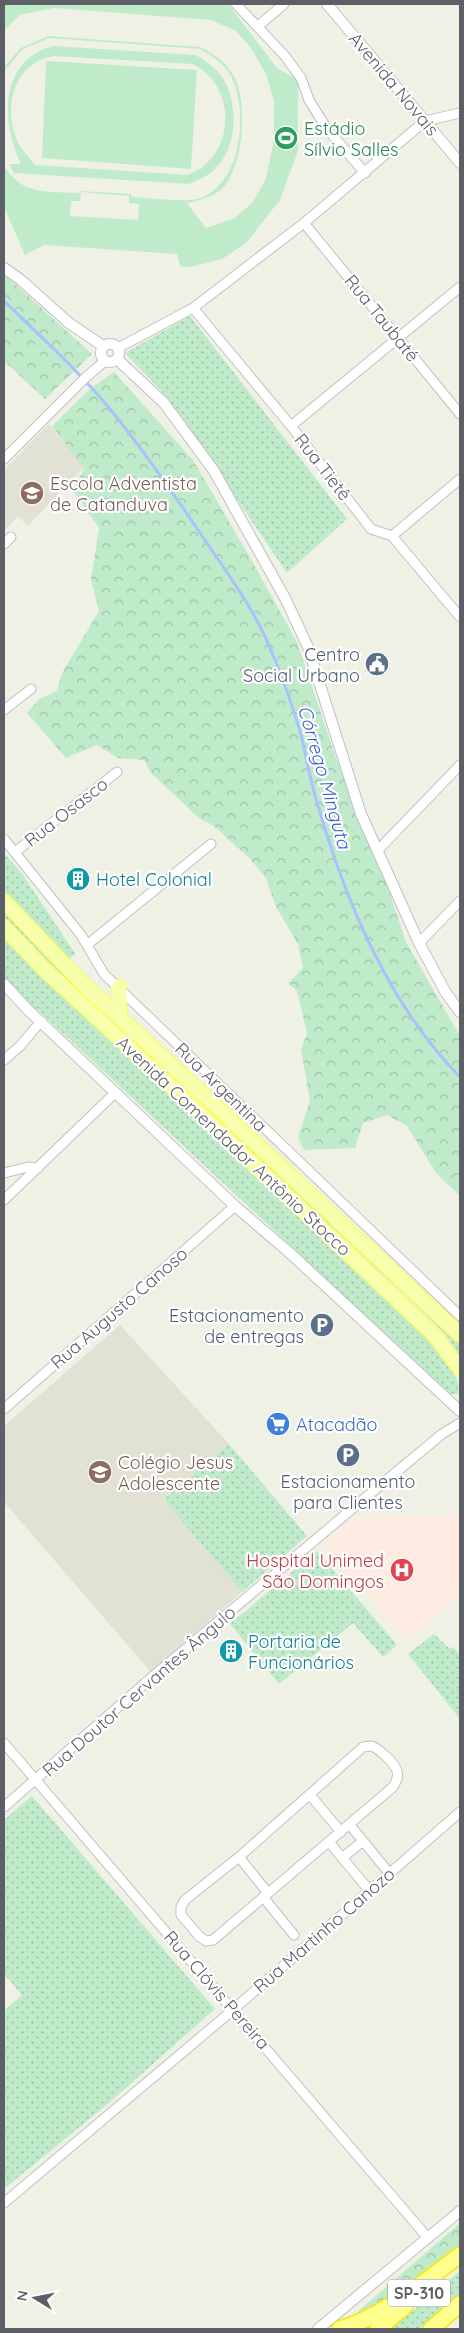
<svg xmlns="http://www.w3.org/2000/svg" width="464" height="2333" font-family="Quicksand,sans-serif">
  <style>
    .education { fill: #e1e1d4 }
    .medical { fill: #feebe1 }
    .grass { fill: url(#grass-dots) }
    .forest { fill: url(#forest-crowns) }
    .pitch { fill: #bfebca; fill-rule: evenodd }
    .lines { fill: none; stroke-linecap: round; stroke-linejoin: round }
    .stream { stroke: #a7c2ff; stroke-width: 3 }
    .minor-casing { stroke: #bfc0c7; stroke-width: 11 }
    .tertiary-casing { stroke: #bfc0c7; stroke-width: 12 }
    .primary-casing { stroke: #fffb50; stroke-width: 16 }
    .motorway-casing { stroke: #f6e800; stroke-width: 18 }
    .minor { stroke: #fff; stroke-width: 9 }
    .tertiary { stroke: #fff; stroke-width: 10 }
    .primary { stroke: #f7ffac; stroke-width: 14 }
    .motorway { stroke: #ffff8e; stroke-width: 15 }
    .labels { text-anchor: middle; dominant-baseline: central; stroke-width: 4.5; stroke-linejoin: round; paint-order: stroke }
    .shield { fill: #fff; stroke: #8e8f95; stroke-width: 1 }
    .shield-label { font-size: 16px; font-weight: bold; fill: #5d5f67 }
    .street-label { font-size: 18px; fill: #5d5f67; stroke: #fff }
    .leisure-label { font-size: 18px; fill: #27864d; stroke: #fff; text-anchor: start }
    .education-label { font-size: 18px; fill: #785e54; stroke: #fff; text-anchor: start }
    .service-label { font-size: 18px; fill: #4e5e75; stroke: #fff; text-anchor: end }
    .culture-label { font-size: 18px; fill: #0d838f; stroke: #fff; text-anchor: start }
    .shop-label { font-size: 18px; fill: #366cbe; stroke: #fff; text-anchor: start }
    .health-label { font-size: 18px; fill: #be3a42; stroke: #fff; text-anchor: end }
    .water-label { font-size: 19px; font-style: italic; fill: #3c5ed0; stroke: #fff }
  </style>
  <defs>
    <pattern id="grass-dots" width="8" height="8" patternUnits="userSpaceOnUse" patternTransform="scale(1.25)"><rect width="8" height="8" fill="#bfebca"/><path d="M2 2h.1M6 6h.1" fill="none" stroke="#9ec2a8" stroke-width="1.8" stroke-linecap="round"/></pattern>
    <pattern id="forest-crowns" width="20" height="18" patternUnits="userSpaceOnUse" patternTransform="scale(1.25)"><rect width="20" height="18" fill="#bfebca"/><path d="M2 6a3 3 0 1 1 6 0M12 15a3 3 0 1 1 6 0" fill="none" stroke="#9ec2a8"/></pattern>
  </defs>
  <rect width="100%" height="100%" fill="#f0f1e5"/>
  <path class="education" d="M49,424L84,467L28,526L18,516L4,531V470Z
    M120,1325L229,1444L164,1500L242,1592L151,1672L4,1502V1426Z"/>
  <path class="medical" d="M460,1515V1594L408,1641L322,1545L354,1517Z"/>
  <path class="grass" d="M190,316L347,519L287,573L168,398L125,353Z
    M4,853L23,875L76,955L68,958L64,956L4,891Z
    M4,910L33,943L460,1340V1357L446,1335L416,1305L43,959L4,917Z
    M4,935L66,999L173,1095L431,1340L457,1379L459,1392L457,1394H449L37,1009H33L4,977Z
    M229,1444L307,1536L242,1592L164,1500Z
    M317,1551L397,1645L383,1657L353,1623L279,1684L230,1624Z
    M434,1634L450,1649L453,1647L460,1654V1719L408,1654Z
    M32,1796L215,2009L110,2102L4,2189V2011L22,1995L4,1974V1820Z
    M460,2271V2294L419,2329H391Z"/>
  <path class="forest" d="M4,274L92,354L45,399L4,361Z
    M114,372L193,460L248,554L297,642L336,758L371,837L406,942L460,1036V1196L436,1173L407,1126L387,1115L363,1123L355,1148L304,1150L298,1137L310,1101L301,1049L307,1033L297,991L288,983L303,968L298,944L276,907L266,878L250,859L214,826L200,819L151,773L144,760L118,758L97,745L66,758L27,713L39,699L57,691L62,673L99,611L91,579L99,528L73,490L84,469L52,426L91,388Z
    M460,2223V2246L400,2295L358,2319L354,2315Z"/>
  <path class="pitch" d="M4,4H228L277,68L298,80V150L280,200L247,242L222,259L189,267L180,266L177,254L44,245L25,255L4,207V166C23,196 47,191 79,193L80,191L131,194L132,197C147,198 188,203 201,198C242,182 249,111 231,76C224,63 212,56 200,49L49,38L23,49L4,71V67L21,48L48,36L200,47C212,53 224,60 232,73C249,99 244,166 222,189C213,197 198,201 187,203L206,228L235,218L253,202L266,178L274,140V101L266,74L251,48L236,31L211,20L54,8L20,15L4,30ZM81,192L129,196V203L139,204L138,220L70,216L71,201H80Z
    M54,46L195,55C207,61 217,69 224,80C239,107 237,150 213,171C206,177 197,180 189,184L14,173L9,164H21C0,120 0,59 54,46ZM54,56L193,64C238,87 236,156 188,175L35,165C27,155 17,145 14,132C4,99 19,61 54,56Z
    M46,61L197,70L191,169L42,158Z"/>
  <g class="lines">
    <path class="stream" d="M4,301C40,336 78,370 110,409C144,451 174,494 204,539C226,571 251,605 267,641C280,670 291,701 300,731C306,753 309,776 316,799C344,898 387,1003 460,1077"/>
    <g class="minor-casing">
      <path id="minor" d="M236,4L285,56L301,78L309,100L327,129L365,173
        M258,26L284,4
        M304,223L460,414
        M193,308L291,426L371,529L392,536L460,617
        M118,348L193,308L304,223L425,121L460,113
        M291,426L460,287
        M4,459L86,377L105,361
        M392,536L460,479
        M4,544L11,537
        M4,710L31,689
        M4,839L81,935L104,974L460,1316
        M377,851L460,765
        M15,852L117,772
        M419,943L460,901
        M87,945L211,844
        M4,1060L20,1046L41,1021
        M4,1173L28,1167L38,1168
        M4,1200L115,1093
        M4,1409L235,1206
        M4,1743L428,2238
        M372,1746C380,1750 394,1762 397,1771C399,1777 396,1782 393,1787L213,1940L206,1941L200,1937L181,1915V1907L185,1900L239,1857L363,1747Z
        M310,1795L341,1832
        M4,1807L151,1678L371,1493L442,1434L460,1423
        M350,1825L389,1873
        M329,1842L369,1890
        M239,1857L268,1893
        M342,1858L363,1841
        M263,1897L294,1935
        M4,2203L234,2009L460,1812"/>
    </g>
    <g class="tertiary-casing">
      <path id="tertiary" d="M327,4L460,163
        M4,268L21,280L69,323L103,346
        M101 353a9 9 0 1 1 18 0a9 9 0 1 1-18 0Z
        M117,359L164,403L214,471L286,600L308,647L361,814L419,943L446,993L460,1012
        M4,984L28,1010L235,1206L291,1254L460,1411
        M318,2329L460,2211"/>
    </g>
    <g class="primary-casing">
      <path id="primary" d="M4,901L85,986L221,1111L460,1335
        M4,927L46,971L186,1100L434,1335L460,1369
        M119,987L120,1016"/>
    </g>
    <g class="motorway-casing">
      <path id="motorway" d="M340,2329C386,2315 422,2283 460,2255
        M378,2329L405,2306
        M431,2329L460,2304"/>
    </g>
    <use href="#minor" class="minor"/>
    <use href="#tertiary" class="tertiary"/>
    <use href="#primary" class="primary"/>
    <use href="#motorway" class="motorway"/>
  </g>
  <defs>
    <g id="stadium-disc" transform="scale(1.25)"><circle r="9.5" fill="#2e9e5b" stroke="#fff"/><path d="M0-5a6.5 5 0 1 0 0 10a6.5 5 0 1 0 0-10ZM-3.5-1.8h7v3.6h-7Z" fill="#fff"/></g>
    <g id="school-disc" transform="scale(1.25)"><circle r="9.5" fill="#8d6e63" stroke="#fff"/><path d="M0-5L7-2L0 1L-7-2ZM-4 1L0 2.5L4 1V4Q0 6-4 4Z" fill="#fff"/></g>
    <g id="civic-disc" transform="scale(1.25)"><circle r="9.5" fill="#5c6f8a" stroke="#fff"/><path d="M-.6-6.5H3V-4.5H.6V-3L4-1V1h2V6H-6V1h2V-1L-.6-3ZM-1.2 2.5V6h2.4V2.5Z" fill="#fff"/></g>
    <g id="building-disc" transform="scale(1.25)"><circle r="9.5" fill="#0f9aa8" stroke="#fff"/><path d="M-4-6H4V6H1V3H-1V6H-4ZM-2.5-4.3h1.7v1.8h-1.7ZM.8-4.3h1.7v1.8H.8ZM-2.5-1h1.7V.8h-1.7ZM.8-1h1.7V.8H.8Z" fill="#fff"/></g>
    <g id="parking-disc" transform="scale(1.25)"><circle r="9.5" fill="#5c6f8a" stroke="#fff"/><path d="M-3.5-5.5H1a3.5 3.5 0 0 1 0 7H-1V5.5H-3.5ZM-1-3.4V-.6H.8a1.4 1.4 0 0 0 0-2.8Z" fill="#fff"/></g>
    <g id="supermarket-disc" transform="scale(1.25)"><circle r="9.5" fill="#3f7fe0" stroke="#fff"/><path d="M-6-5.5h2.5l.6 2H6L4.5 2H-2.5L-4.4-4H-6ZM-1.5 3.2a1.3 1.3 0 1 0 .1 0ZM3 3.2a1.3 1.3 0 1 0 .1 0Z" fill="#fff"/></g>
    <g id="hospital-disc" transform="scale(1.25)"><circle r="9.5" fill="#e0444e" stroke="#fff"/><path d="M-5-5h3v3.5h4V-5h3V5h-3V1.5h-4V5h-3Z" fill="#fff"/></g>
  </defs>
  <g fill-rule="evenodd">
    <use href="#stadium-disc" x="286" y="138"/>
    <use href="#school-disc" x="32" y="493"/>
    <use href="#civic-disc" x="377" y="664"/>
    <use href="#building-disc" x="78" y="879"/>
    <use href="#parking-disc" x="322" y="1325"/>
    <use href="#supermarket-disc" x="278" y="1424"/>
    <use href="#parking-disc" x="348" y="1455"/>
    <use href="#school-disc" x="100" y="1472"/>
    <use href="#hospital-disc" x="402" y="1570"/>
    <use href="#building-disc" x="231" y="1651"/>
  </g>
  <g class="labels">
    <rect class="shield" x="388" y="2279.5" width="62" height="27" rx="4"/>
    <g class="shield-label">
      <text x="419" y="2293">SP-310</text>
    </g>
    <g class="street-label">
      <text transform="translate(394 84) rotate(50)">Avenida Novais</text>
      <text transform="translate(382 318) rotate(51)">Rua Taubaté</text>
      <text transform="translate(323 467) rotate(52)">Rua Tietê</text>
      <text transform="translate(66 812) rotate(-38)">Rua Osasco</text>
      <text transform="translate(221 1087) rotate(44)">Rua Argentina</text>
      <text transform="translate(234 1146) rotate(43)">Avenida Comendador Antônio Stocco</text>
      <text transform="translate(119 1308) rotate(-41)">Rua Augusto Canoso</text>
      <text transform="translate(139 1691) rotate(-41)">Rua Doutor Cervantes Ângulo</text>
      <text transform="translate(324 1930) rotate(-41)">Rua Martinho Canozo</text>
      <text transform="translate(217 1990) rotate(49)">Rua Clóvis Pereira</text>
    </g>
    <g class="leisure-label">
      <text x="304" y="128">Estádio<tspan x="304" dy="21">Sílvio Salles</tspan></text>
    </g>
    <g class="education-label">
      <text x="50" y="483">Escola Adventista<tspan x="50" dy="21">de Catanduva</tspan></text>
      <text x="118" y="1462">Colégio Jesus<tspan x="118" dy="21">Adolescente</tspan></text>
    </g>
    <g class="service-label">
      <text x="360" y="654">Centro<tspan x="360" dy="21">Social Urbano</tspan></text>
      <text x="304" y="1315">Estacionamento<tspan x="304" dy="21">de entregas</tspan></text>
      <text x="348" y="1481" text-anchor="middle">Estacionamento<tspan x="348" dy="21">para Clientes</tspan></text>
    </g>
    <g class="culture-label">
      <text x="96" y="879">Hotel Colonial</text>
      <text x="248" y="1641">Portaria de<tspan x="248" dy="21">Funcionários</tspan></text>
    </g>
    <g class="shop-label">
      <text x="296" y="1424">Atacadão</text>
    </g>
    <g class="health-label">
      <text x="384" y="1560">Hospital Unimed<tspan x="384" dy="21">São Domingos</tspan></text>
    </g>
    <g class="water-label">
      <text transform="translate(325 777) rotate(74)">Córrego Minguta</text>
    </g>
  </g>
  <rect width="464" height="2333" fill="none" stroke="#5d5f67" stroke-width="10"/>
  <g transform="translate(35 2298) rotate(280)" stroke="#ffffff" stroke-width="4" paint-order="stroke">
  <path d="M0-4L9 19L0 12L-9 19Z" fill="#5d5f67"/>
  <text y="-8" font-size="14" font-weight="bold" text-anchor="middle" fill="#5d5f67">N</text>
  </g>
</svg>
